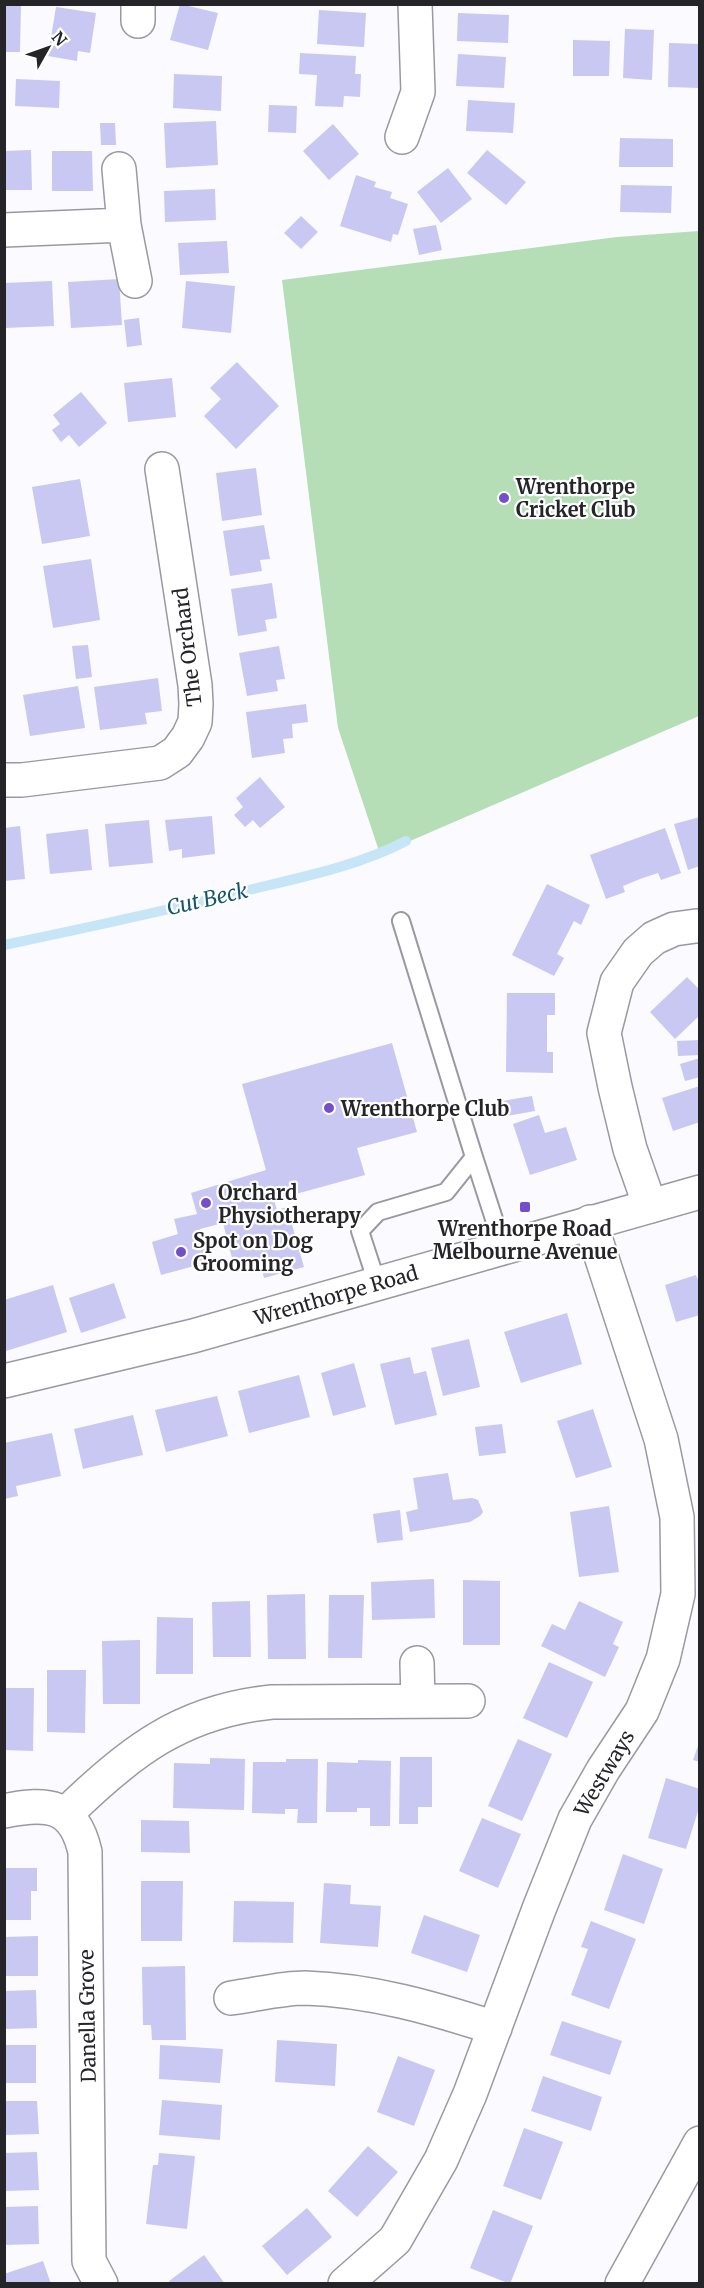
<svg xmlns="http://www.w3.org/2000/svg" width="704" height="2288" font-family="Merriweather,serif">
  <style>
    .green { fill: #b5deb6 }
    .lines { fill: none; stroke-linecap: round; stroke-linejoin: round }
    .stream { stroke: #c6e5f6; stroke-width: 10 }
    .building { fill: #c8c8f3 }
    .service-casing { stroke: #9999a4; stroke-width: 20 }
    .minor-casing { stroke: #9999a4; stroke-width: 36 }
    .tertiary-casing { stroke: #9999a4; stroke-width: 36 }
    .service { stroke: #fff; stroke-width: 16 }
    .minor { stroke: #fff; stroke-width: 33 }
    .tertiary { stroke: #fff; stroke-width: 33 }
    .poi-dot { fill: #7350c9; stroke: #fff; stroke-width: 2 }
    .labels { text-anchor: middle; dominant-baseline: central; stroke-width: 4.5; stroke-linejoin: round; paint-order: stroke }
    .poi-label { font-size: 20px; font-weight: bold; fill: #252529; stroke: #fff; text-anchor: start }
    .street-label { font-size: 20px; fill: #252529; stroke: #fff }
    .water-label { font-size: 21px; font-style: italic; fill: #145672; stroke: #fff }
  </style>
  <rect width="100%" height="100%" fill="#fafaff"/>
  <path class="green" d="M699,231V716L380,854L338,728L282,280L617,237Z"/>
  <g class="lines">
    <path class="stream" d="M4,945C86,928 168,910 249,890C302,877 358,866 406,841"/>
  </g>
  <path class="building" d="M4,4H21L20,52H4Z
    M180,4L218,13L208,50L170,40Z
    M56,7L96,13L90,53L78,51L77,61L48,56Z
    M319,10L366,13L364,47L317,44Z
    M458,13L509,15L508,43L457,41Z
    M625,29L654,30L652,80L623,78Z
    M573,40L610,41L609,76H573Z
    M669,43L700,44V88L668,87Z
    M300,53L356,56L355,74H361L360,97L344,96L343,107L315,106L317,75L299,74Z
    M458,54L506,57L504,88L456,86Z
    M174,74L222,76L221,111L173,108Z
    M16,79L60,81L59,108L15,106Z
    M468,100L515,103L513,133L466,131Z
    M269,105L297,106L296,133L268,132Z
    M216,121L218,165L166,168L164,123Z
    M100,123H115L116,145H101Z
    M333,124L359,154L329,180L303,151Z
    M620,138L673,139V167H619Z
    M31,150L32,190H4V151Z
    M487,150L526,182L506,205L467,173Z
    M52,151H92L93,191H52Z
    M448,168L472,199L441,223L417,192Z
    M356,175L376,182L374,187L392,192L390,198L408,204L398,235L393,234L391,242L340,226Z
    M621,185L672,186L671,213L620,212Z
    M215,189L216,220L165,222L164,191Z
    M301,216L318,232L301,249L284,233Z
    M436,225L442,250L419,255L413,229Z
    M227,241L229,273L180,275L178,243Z
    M119,279L122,325L71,328L68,282Z
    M52,281L54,326L4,328V283Z
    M186,281L235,286L231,333L182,328Z
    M139,318L142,345L127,347L124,320Z
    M237,362L279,406L236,449L204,416L221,399L210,388Z
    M172,378L176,417L128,422L124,383Z
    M81,392L107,423L79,447L69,435L61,442L52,430L60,424L53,415Z
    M256,468L262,515L222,521L216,473Z
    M80,479L90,536L42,544L32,487Z
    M264,525L270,559L260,560L262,571L230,576L223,531Z
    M91,559L100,620L53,628L43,566Z
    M272,583L277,618L265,620L267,631L238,636L231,589Z
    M88,645L92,677L76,679L72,646Z
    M279,646L285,679L276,680L278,691L247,696L239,653Z
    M158,678L162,711L145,713L147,724L100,730L94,687Z
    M78,686L85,728L30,736L23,695Z
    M306,704L308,722L292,724L293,738L283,739L285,753L252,758L246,712Z
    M260,777L285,807L260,828L253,820L245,827L234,815L243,807L236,798Z
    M212,816L215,854L182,858V849L169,851L165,820Z
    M700,817V866L688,870L674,824Z
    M149,820L153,863L109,867L105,824Z
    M20,826L25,879L4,881V828Z
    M665,828L681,873L661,880L658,873L640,879L623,886L625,892L606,899L590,855Z
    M88,829L92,870L50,874L46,834Z
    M547,884L590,905L581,925L574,921L557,954L564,958L554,976L512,955Z
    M687,977L700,990V1015L675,1039L650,1012Z
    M507,993H555V1015H547V1052H553V1073L506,1072Z
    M700,1040V1055L678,1056L677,1041Z
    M392,1043L417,1132L357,1148L365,1175L274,1200L277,1210L287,1207L304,1267L264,1278L259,1258L233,1262L223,1223L200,1229L209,1262L161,1275L152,1242L178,1234L174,1219L197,1214L191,1193L266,1170L242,1084Z
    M700,1058V1077L685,1081L680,1064Z
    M700,1086V1122L673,1131L662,1098Z
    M532,1096L535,1111L500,1117L497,1102Z
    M539,1115L545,1133L566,1127L577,1160L530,1175L513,1124Z
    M696,1275L700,1285V1315L676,1322L665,1285Z
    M114,1283L126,1318L81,1333L69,1298Z
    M53,1285L67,1332L6,1351L4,1300Z
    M567,1313L582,1364L521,1383L504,1332Z
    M469,1339L480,1387L443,1396L431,1348Z
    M410,1357L414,1374L426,1371L437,1415L395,1425L380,1364Z
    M354,1363L366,1407L333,1416L321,1373Z
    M299,1375L310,1417L249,1433L238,1391Z
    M217,1396L228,1436L166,1452L155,1410Z
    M593,1409L612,1467L576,1478L557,1421Z
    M133,1415L143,1455L83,1469L74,1429Z
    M502,1424L506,1453L479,1456L475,1427Z
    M52,1433L61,1476L16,1486L18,1496L4,1499V1443Z
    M448,1473L453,1500L472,1498L478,1500L483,1512L480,1516L470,1522L410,1532L406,1512L418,1509L413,1478Z
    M609,1506L619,1572L579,1577L570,1512Z
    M400,1510L403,1540L377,1543L373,1514Z
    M434,1579L435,1618L372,1620L371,1582Z
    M463,1580L500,1581V1645H463Z
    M305,1594L306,1659H268L267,1595Z
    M329,1595H364L362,1658H328Z
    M250,1601L251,1657H213L212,1602Z
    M579,1601L623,1622L613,1644L619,1647L605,1677L541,1646L552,1624L565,1630Z
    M157,1617L193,1618V1674H156Z
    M140,1640V1704H103L102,1641Z
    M549,1662L593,1682L567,1738L523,1718Z
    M47,1670H86L85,1733L47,1732Z
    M4,1688H34L33,1751L4,1750Z
    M518,1739L552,1754L522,1821L488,1806Z
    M699,1743H700V1762L693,1760Z
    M400,1757H432V1807H418V1824H399Z
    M210,1758L245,1759L244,1810L173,1808L174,1763L210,1764Z
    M286,1759H318L317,1823H297L298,1809H285V1814L252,1813L253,1762H286Z
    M358,1760L391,1761L390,1826H370V1808H357V1812H326L327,1762L358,1763Z
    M666,1778L700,1789V1805L686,1849L648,1838Z
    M482,1818L521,1834L498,1888L459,1871Z
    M141,1820L189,1821L190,1853L141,1852Z
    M623,1854L663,1869L644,1924L604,1910Z
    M4,1868H37V1891H31V1920H4Z
    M141,1881H183L182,1941H141Z
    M324,1883L351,1885L350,1904L381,1906L378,1947L320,1943Z
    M234,1901L294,1902L293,1943L233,1942Z
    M424,1915L480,1935L467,1972L411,1953Z
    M591,1921L636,1939L609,2009L571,1995L588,1949L581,1947Z
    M38,1936V1976H5V1937Z
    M185,1966L186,2040H152L151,2025H143L142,1967Z
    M36,1990L37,2028L4,2029V1991Z
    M562,2021L622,2041L610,2075L550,2055Z
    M277,2040L337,2044L335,2086L275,2082Z
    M4,2045H36V2083H4Z
    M160,2045L223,2049L220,2083L159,2079Z
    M398,2056L435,2070L414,2126L377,2112Z
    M543,2076L602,2097L591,2131L531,2111Z
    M162,2100L222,2105L220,2140L159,2135Z
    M4,2101H37L39,2134L4,2135Z
    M524,2128L563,2142L541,2200L503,2186Z
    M368,2146L398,2172L357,2217L328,2191Z
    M37,2152L39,2190L4,2191V2153Z
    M159,2153L195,2156L187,2229L146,2224L153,2165H158Z
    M38,2206L39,2244L4,2245V2207Z
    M307,2208L332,2237L287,2275L262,2246Z
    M493,2210L533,2226L510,2284L470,2268Z
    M204,2255L225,2284H171L169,2281Z
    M43,2261L51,2284H4V2274Z"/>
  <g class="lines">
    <g class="service-casing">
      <path id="service" d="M474,1157L503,1247
        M377,1283L360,1231L378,1212L446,1192L474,1157L401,921"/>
    </g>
    <g class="minor-casing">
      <path id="minor" d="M138,21V4
        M402,137L418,92L415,4
        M119,169L124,225L135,281
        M4,230L124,225
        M4,780H22L160,763L177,752L188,737L195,722L196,704L195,685L162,469
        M650,1206L630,1149L615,1087L604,1033L617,982L638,952L654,938L674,929L696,926
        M417,1663L418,1701
        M4,1811C48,1802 74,1804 85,1852L89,2261L101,2284
        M66,1814C129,1752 182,1711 272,1702L468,1701
        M231,1998C255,1995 281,1988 305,1988C371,1990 433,2008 495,2028
        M345,2284L395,2240L441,2160L470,2094L539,1909L575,1819L603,1770L642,1711L663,1659L678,1594L677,1517L661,1439L590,1222"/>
    </g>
    <g class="tertiary-casing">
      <path id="tertiary" d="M4,1381L193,1336L700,1192
        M622,2284L700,2143"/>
    </g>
    <use href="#service" class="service"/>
    <use href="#minor" class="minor"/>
    <use href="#tertiary" class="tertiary"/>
  </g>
  <g class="poi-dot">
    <circle cx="504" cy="498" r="6"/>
    <circle cx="329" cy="1108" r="6"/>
    <circle cx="206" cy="1203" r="6"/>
    <rect x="519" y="1201" width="12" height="12" rx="3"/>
    <circle cx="181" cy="1252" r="6"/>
  </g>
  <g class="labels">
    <g class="poi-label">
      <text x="516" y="486">Wrenthorpe<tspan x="516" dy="23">Cricket Club</tspan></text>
      <text x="341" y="1108">Wrenthorpe Club</text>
      <text x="218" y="1192">Orchard<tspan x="218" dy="23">Physiotherapy</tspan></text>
      <text x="525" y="1228" text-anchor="middle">Wrenthorpe Road<tspan x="525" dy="23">Melbourne Avenue</tspan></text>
      <text x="193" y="1240">Spot on Dog<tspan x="193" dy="23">Grooming</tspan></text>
    </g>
    <g class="street-label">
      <text transform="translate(187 647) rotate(-97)">The Orchard</text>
      <text transform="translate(336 1295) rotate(-16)">Wrenthorpe Road</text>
      <text transform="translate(604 1773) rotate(-59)">Westways</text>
      <text transform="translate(87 2016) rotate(-91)">Danella Grove</text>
    </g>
    <g class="water-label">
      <text transform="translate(207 899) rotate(-13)">Cut Beck</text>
    </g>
  </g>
  <rect width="704" height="2288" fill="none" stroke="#252529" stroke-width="12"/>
  <g transform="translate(48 48) rotate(50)" stroke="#ffffff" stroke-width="4.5" paint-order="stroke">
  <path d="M0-4.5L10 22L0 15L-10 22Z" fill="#252529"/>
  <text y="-9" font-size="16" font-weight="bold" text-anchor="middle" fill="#252529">N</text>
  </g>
</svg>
